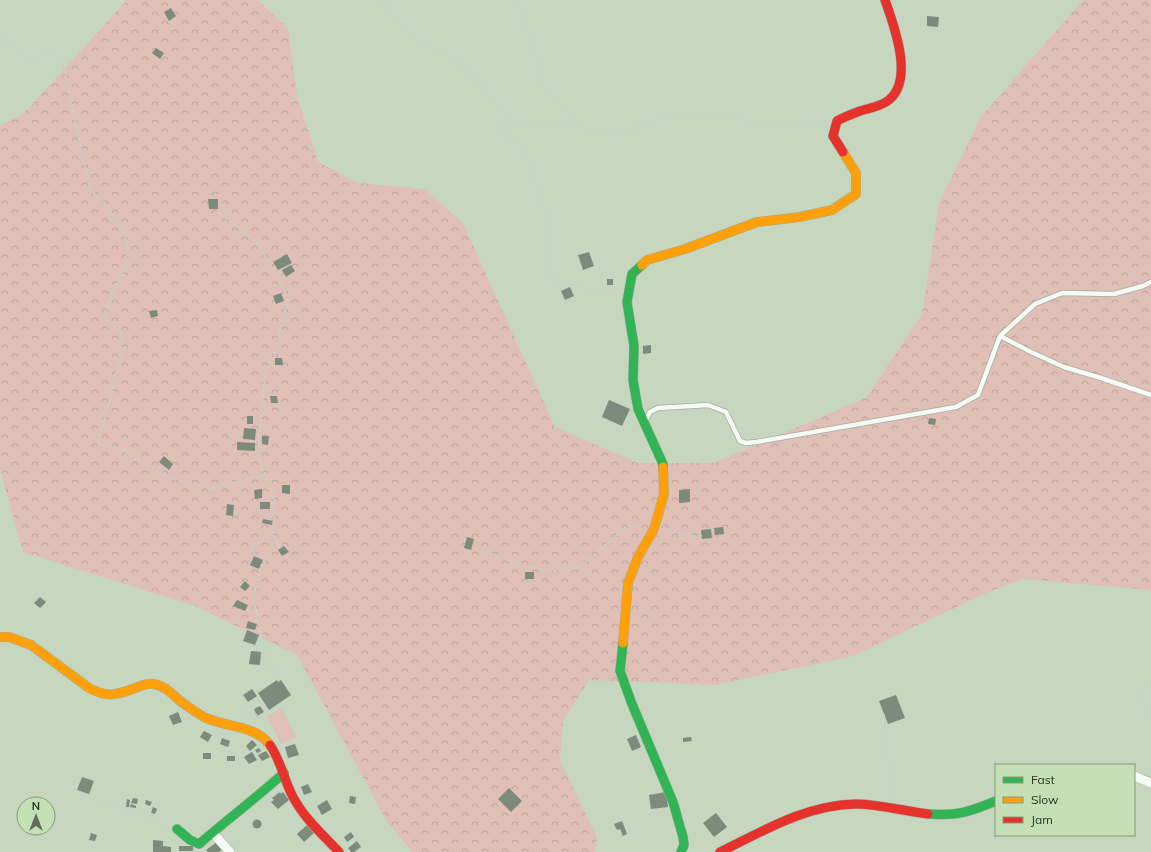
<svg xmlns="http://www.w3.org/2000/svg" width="1151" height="852" font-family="Mulish,sans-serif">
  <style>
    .forest { fill: url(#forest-crowns) }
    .pitch { fill: #e0bfb7 }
    .building { fill: #7c8b7b }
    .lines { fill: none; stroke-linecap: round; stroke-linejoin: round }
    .lane-casing { stroke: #a2ad9a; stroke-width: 6 }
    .street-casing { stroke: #a2ad9a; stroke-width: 10 }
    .fast-casing { stroke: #a2ad9a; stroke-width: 10 }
    .slow-casing { stroke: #a2ad9a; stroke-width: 10 }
    .jam-casing { stroke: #a2ad9a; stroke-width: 10 }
    .path { stroke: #cacfc8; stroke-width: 2; stroke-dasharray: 3 2; stroke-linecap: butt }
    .lane { stroke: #f7f9f5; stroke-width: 4.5 }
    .street { stroke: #f7f9f5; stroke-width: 9 }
    .fast { stroke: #30b455; stroke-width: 9 }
    .slow { stroke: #ff9f0a; stroke-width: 9 }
    .jam { stroke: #e5322d; stroke-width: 9 }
  </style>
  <defs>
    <pattern id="forest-crowns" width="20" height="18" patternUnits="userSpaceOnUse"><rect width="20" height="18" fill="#e0bfb7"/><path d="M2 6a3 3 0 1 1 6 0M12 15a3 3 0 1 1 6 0" fill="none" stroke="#c0a59d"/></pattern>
  </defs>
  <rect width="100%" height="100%" fill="#c7d6be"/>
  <path class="forest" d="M127,0H257L288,28L297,96L318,162L359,183L424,189L463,223L555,427L638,463H714L866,398L922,314L939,204L980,118L1083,0H1151V590L1023,579L984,594L853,656L716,685L589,680L563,721L560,761L597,837L595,852H412L386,820L297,655L195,606L23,552L0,470V125L24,113Z"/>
  <path class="pitch" d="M282,709L296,737L281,744L267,716Z"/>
  <path class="building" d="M171,8L176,16L169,21L164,12Z
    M927,16L939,17L938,27L927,26Z
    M156,48L164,53L160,59L152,53Z
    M208,199H218V209H209Z
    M589,252L594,266L583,270L578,255Z
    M287,254L292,263L278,270L273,262Z
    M291,265L295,271L286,277L282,270Z
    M607,279H613V285H607Z
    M570,287L574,296L565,300L561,291Z
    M281,293L284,301L276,304L273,296Z
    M157,310L158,316L151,318L149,311Z
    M651,345V353L643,354V346Z
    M275,358H282L283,365H275Z
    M270,396H277L278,403H271Z
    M609,400L630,409L622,426L602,417Z
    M247,416H253V424H247Z
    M929,418L936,419L935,425L928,424Z
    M244,428L256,429L255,440L243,439Z
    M262,436H269L268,445L262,444Z
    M237,442L255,443V451L237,450Z
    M164,456L173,464L169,470L159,462Z
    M282,485H290V494L282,493Z
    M262,489V498L255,499L254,490Z
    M690,489V502L679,503V490Z
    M260,502H270V509H260Z
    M227,504L234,505L233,516L226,515Z
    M263,519L273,521L272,525L262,523Z
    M723,527L724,534L715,535L714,528Z
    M711,529L712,538L702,539L701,530Z
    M467,537L474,539L471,550L464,548Z
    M284,546L289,552L282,556L278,550Z
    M254,556L263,560L259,569L250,565Z
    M525,572H534V579H525Z
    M245,581L250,586L245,591L240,587Z
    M40,597L46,602L40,608L34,603Z
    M237,600L248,605L245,611L233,606Z
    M248,621L257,624L255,630L246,628Z
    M247,630L259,635L255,645L243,641Z
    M251,651L261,652L260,665L249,664Z
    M277,680L278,682L281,680L291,695L269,710L258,693Z
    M252,689L257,696L248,702L243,695Z
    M896,695L905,718L888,724L879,701Z
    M260,706L264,712L257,716L254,709Z
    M178,712L182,722L173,725L169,716Z
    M204,731L212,735L208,742L200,737Z
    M636,735L641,747L632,751L627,739Z
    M691,737L692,741L683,742V738Z
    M222,738L230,741L228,747L220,744Z
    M252,740L257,745L250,751L246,746Z
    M295,744L299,755L288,758L285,747Z
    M259,748L261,751L257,753L255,750Z
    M266,751L270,757L262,761L258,755Z
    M252,752L257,760L249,764L244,757Z
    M203,753H211V759H203Z
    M227,756H235V761H227Z
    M82,777L94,781L89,794L77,790Z
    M308,784L312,792L304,795L301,787Z
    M509,788L522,801L511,812L498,799Z
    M280,792L281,794L283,792L289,800L278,809L271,802L274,800L272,798Z
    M666,792L668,807L651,809L649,795Z
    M350,796L356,797L355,804L349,803Z
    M133,798L138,799L137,804L131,803Z
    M127,799L130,800L129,807H126Z
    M146,800L152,802L150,806L145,804Z
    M327,800L332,809L322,815L317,806Z
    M131,804L136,806V808L130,807Z
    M153,807L157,809L155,814L151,813Z
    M716,813L727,827L714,837L703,823Z
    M252.5 824a4.5 4.5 0 1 1 9 0a4.5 4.5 0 1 1-9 0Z
    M622,821L627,834L623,836L620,829L617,830L614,824Z
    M307,825L314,833L304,842L297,834Z
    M351,832L354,837L347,842L344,837Z
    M91,833L97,835L95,841L89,840Z
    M153,840L163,841V846L171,847V852H153Z
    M357,841L361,847L354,852H351L348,848Z
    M217,842L223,849L219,852H208L206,850Z
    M179,846H193V851H179Z"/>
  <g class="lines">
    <g class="lane-casing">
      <path id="lane" d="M1000,336L1031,352L1064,367L1101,378L1151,395
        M646,420L650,412L658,408L708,405L726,412L740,441L746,443L756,442L956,407L978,395L1000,336L1035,304L1062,293L1114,294L1143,286L1151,282"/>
    </g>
    <g class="street-casing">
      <path id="street" d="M1134,776L1151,783
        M213,833L230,852"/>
    </g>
    <g class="fast-casing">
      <path id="fast" d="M642,265L632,274L627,302L634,346L633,380L638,409L663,464V467
        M623,643L620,671L632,704L673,802L683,837L684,845L681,852
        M928,814C958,816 969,812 996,801
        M177,829L190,840L199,844C227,820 256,798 284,773"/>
    </g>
    <g class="slow-casing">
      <path id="slow" d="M642,265L647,260L685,249L757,222L800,217L832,210L856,194V173L843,152
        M0,637H9L31,645L89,688C107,698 117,695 135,688C141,686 147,683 153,684C164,685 171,693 179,700C187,706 195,712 204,717C226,728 254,724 270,745
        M623,643L628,583L638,557L654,529L664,494L663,467"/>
    </g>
    <g class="jam-casing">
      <path id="jam" d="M843,152L833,136L837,121C844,117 852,114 860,111C869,108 878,107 886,102C916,83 894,26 885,0
        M270,745C281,761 284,780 293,797C304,818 323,835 339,852
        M720,852C763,831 806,805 855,804C879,804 903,811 928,814"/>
    </g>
    <path class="path" d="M381,0L394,19L420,41L452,57L473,76L491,98L511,119L499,127L526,152L540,199L551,222L550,248L547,276L566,284L618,295
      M518,0L537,58L545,90L566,109L579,127
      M0,37L30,60L52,51L63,63L90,189L110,209L127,239L126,268L113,292L104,318L121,332L122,354L98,444L110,447L121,448L133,458L170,478L209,489L264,475
      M511,119L523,124L560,125L585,128L616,136L630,132L648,121L701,114L769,124H789L796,129L811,120L827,121
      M217,211L255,241L277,274L288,299L273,360L265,372L258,453L264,475L273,492L274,516L273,535L280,547
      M663,530L700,537
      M273,535L252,545L254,554L265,559L259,570L258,586L251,593L258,617L256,622L259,624L258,629L263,632L257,648L265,650L263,661L273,667L277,678
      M481,551L526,566L552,571L572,570L589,559L628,526L643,527
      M1151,686L1137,689L1151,719
      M884,714L891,798
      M244,718V706L269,724L272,730
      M83,794C94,799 103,802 113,808L121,807L136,814L168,826"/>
    <use href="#lane" class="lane"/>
    <use href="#street" class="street"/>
    <use href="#fast" class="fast"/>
    <use href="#slow" class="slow"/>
    <use href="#jam" class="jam"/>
  </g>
  <rect x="995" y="764" width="140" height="72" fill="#c4e0b4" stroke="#869b7a"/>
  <rect x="1003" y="777" width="20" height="6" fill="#30b455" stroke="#869b7a"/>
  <text x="1031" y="784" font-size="12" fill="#293322">Fast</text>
  <rect x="1003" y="797" width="20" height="6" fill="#ff9f0a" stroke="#869b7a"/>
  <text x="1031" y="804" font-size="12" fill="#293322">Slow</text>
  <rect x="1003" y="817" width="20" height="6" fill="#e5322d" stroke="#869b7a"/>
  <text x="1031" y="824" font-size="12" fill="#293322">Jam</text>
  <g transform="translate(36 816)"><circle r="19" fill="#c4e0b4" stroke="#869b7a"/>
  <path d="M0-3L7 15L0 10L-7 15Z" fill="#606c59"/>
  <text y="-6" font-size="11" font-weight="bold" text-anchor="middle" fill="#293322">N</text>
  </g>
</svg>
